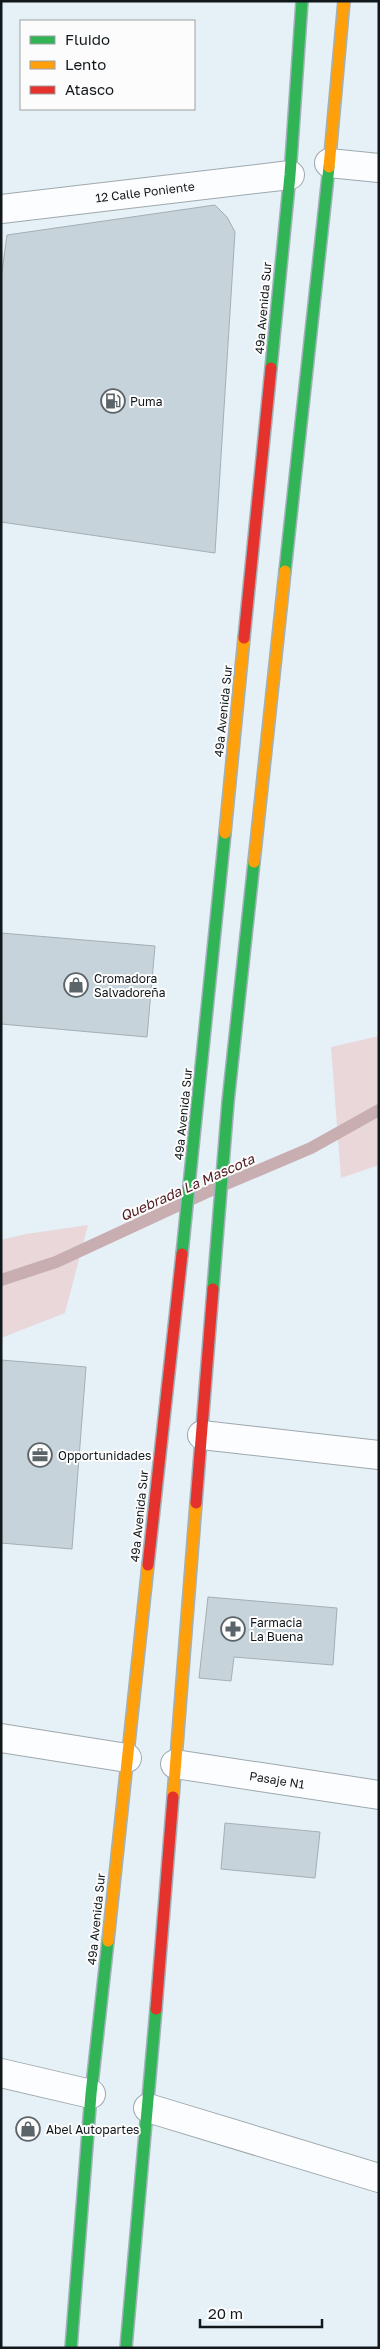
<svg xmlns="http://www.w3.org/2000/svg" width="380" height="2349" font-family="'Golos Text',sans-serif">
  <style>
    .green { fill: #e9d7da }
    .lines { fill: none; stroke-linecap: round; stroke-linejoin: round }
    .stream { stroke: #c8aeb1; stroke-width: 12 }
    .building { fill: #c7d3da; stroke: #a5aeb3 }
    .street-casing { stroke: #9fa8ad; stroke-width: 30 }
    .fast-casing { stroke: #a1b2ba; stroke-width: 14 }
    .slow-casing { stroke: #a1b2ba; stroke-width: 14 }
    .jam-casing { stroke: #a1b2ba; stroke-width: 14 }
    .street { stroke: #fbfdfe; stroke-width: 28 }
    .fast { stroke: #30b455; stroke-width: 11 }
    .slow { stroke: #ff9f0a; stroke-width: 11 }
    .jam { stroke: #e5322d; stroke-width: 11 }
    .labels { text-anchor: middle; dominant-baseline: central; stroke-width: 4; stroke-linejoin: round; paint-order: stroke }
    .street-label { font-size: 12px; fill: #11181c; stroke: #fcfcfc }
    .poi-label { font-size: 12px; fill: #11181c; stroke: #fcfcfc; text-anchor: start }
    .water-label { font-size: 14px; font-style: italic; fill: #4f1920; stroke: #fcfcfc }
  </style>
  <rect width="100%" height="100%" fill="#e5f1f7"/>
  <path class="green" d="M379,1036V1165L341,1178L331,1047Z
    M88,1225L65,1313L1,1338V1240L26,1234Z"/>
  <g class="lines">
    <path class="stream" d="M1,1280L56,1262L205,1193L311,1148L379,1110"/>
  </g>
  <path class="building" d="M215,205L227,217L235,232L215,553L1,522V279L7,235Z
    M1,933L155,946L147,1037L1,1024Z
    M1,1360L86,1367L72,1549L1,1543Z
    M208,1597L337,1608L333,1665L234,1657L231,1681L199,1678Z
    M225,1823L320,1832L315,1878L221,1869Z"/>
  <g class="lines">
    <g class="street-casing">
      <path id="street" d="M329,163L379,168
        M1,209L290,175
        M202,1435L379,1455
        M1,1738L127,1758
        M175,1764L379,1795
        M1,2073L91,2094
        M148,2108L379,2178"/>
    </g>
    <g class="fast-casing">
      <path id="fast" d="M271,368L290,175L302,1
        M285,571L329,167
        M182,1254L225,833
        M213,1289L228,1102L254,862
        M71,2348L91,2094L108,1941
        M126,2348L156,2009"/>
    </g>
    <g class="slow-casing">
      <path id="slow" d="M329,167L344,1
        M225,833L244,638
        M254,862L285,571
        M173,1797L196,1503
        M108,1941L148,1565"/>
    </g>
    <g class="jam-casing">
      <path id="jam" d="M244,638L271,368
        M196,1503L213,1289
        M148,1565L182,1254
        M156,2009L173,1797"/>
    </g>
    <use href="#street" class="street"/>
    <use href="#fast" class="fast"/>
    <use href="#slow" class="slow"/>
    <use href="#jam" class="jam"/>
  </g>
  <defs>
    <g id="fuel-ring" transform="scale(1.25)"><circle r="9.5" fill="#fcfcfc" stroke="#5b6469" stroke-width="1.5"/><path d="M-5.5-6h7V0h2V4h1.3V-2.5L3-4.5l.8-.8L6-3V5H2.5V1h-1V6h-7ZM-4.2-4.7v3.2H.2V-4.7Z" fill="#5b6469"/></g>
    <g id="shop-ring" transform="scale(1.25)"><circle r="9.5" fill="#fcfcfc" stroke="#5b6469" stroke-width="1.5"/><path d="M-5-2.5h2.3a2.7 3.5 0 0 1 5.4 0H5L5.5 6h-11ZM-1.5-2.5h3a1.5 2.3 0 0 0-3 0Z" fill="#5b6469"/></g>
    <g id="office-ring" transform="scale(1.25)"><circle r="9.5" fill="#fcfcfc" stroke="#5b6469" stroke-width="1.5"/><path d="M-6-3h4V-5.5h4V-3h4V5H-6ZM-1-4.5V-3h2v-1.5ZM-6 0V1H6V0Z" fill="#5b6469"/></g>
    <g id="pharmacy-ring" transform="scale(1.25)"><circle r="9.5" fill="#fcfcfc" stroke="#5b6469" stroke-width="1.5"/><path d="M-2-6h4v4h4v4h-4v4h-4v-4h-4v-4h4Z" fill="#5b6469"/></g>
  </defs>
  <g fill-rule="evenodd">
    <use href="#fuel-ring" x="113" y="401"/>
    <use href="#shop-ring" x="76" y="985"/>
    <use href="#office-ring" x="40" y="1455"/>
    <use href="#pharmacy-ring" x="233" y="1629"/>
    <use href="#shop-ring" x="28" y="2129"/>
  </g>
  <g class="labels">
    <g class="street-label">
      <text transform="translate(145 192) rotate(-7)">12 Calle Poniente</text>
      <text transform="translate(263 308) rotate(-85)">49a Avenida Sur</text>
      <text transform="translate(223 711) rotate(-84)">49a Avenida Sur</text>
      <text transform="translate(183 1114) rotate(-84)">49a Avenida Sur</text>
      <text transform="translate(139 1516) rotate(-84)">49a Avenida Sur</text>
      <text transform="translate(277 1780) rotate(9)">Pasaje N1</text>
      <text transform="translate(96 1919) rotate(-84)">49a Avenida Sur</text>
    </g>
    <g class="poi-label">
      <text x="130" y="401">Puma</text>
      <text x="94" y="978">Cromadora<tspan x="94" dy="14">Salvadoreña</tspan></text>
      <text x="58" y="1455">Opportunidades</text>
      <text x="250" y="1622">Farmacia<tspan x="250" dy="14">La Buena</tspan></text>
      <text x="46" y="2129">Abel Autopartes</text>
    </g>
    <g class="water-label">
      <text transform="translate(187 1187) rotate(-24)">Quebrada La Mascota</text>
    </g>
  </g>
  <rect width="380" height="2349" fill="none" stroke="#11181c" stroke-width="5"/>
  <rect x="20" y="20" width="175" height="90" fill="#fcfcfc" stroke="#9ea1a2"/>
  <rect x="30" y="36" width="25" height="8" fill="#30b455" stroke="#9ea1a2"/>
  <text x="65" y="45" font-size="15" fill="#11181c">Fluido</text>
  <rect x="30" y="61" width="25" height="8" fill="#ff9f0a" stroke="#9ea1a2"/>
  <text x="65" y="70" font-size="15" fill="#11181c">Lento</text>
  <rect x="30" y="86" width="25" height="8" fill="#e5322d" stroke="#9ea1a2"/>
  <text x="65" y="95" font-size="15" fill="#11181c">Atasco</text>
  <path d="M200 2319v8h122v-8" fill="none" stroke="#11181c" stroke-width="2.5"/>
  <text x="208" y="2319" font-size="15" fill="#11181c" stroke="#fcfcfc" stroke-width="4" paint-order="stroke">20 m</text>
</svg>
